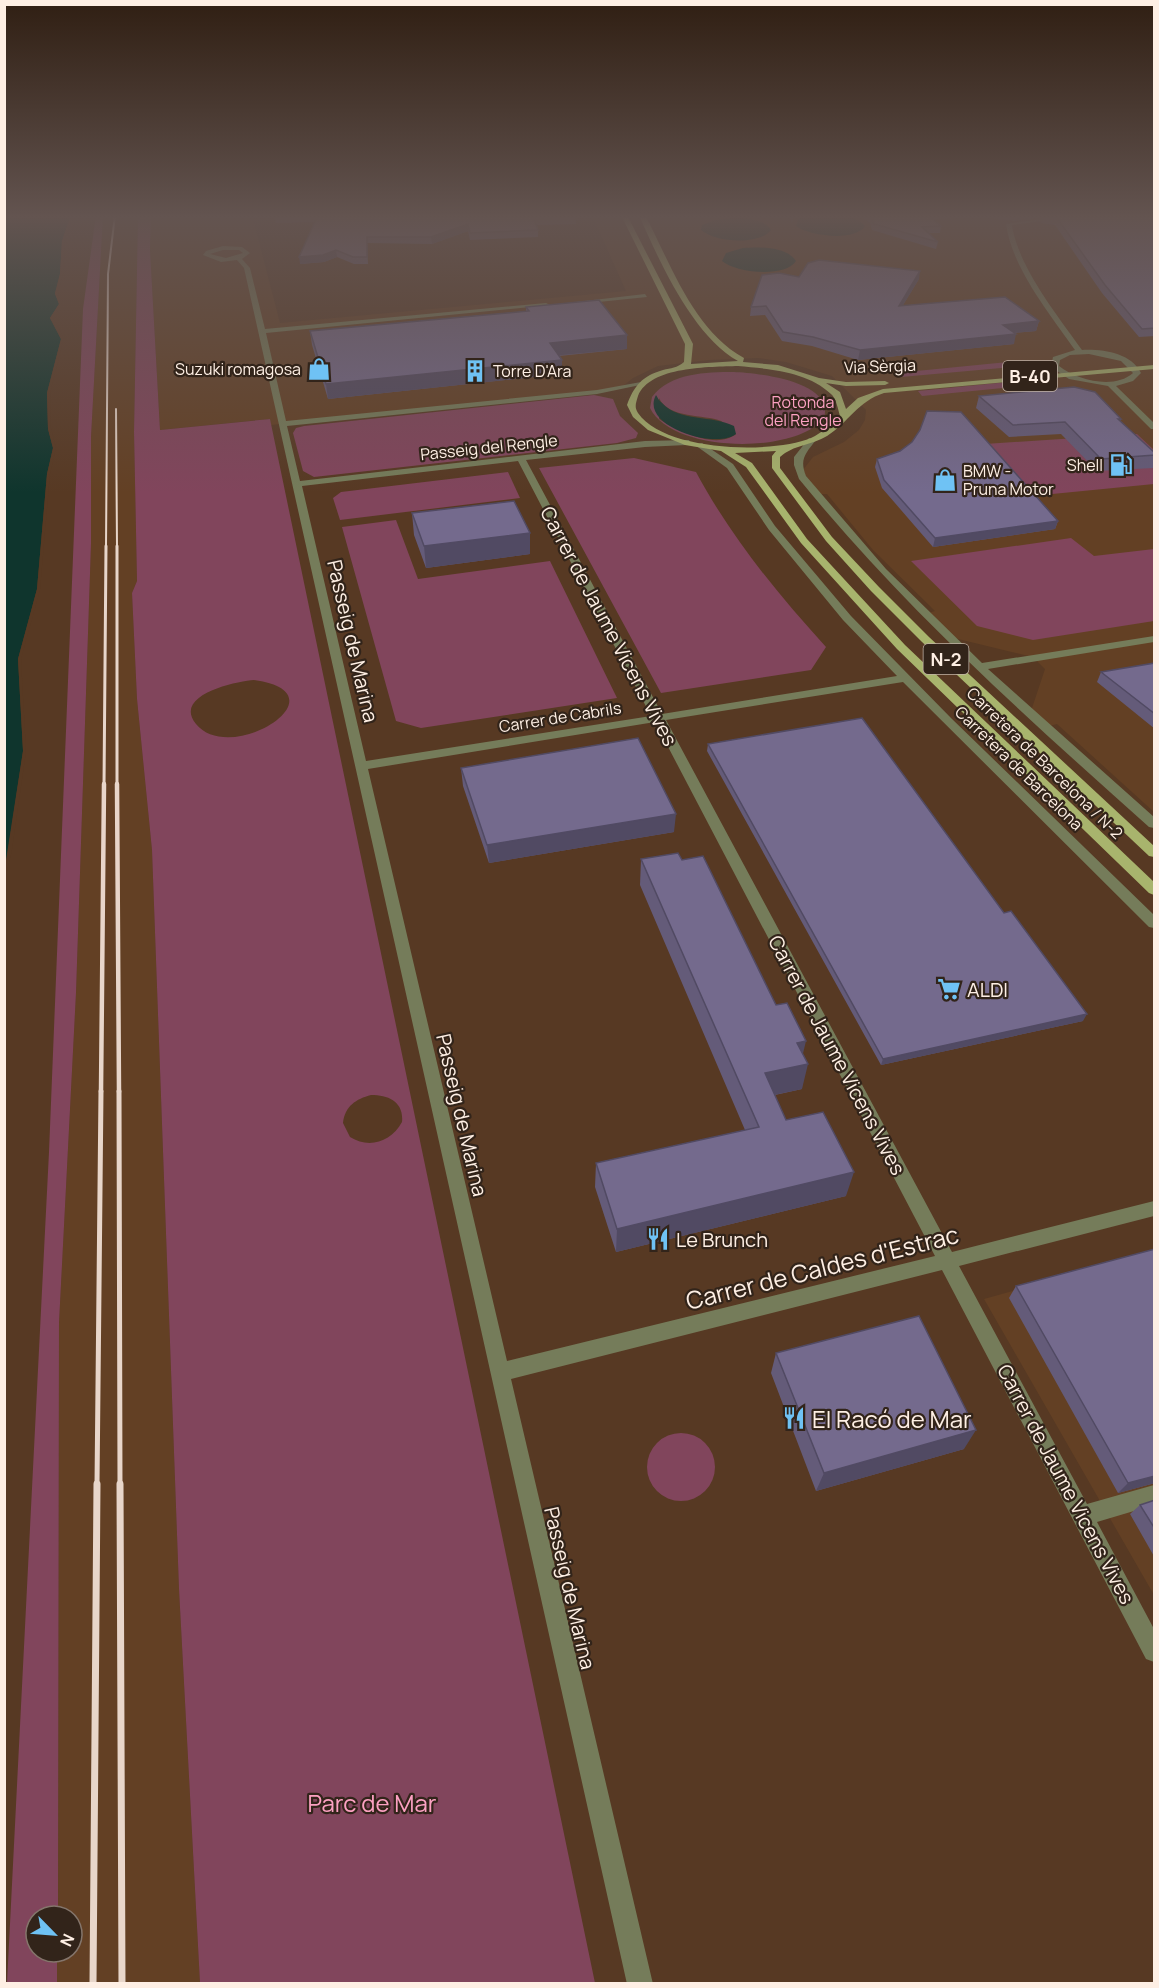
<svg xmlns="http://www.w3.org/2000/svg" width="1159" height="1988" font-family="Manrope,sans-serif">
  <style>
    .built { fill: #634024 }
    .green { fill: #81455c; fill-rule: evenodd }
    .water { fill: #0f352d }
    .pier { fill: #573923 }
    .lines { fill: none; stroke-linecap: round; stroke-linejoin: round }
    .minor { fill: #757c5a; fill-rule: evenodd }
    .major { fill: #a8b46d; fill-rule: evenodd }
    .rail-far4 { stroke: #e8d6ca; stroke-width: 2 }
    .rail-far3 { stroke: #e8d6ca; stroke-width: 3 }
    .rail-far2 { stroke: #e8d6ca; stroke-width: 4.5 }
    .rail-far1 { stroke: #e8d6ca; stroke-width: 5 }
    .rail { stroke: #e8d6ca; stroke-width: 7 }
    .wall { fill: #645b79 }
    .shaded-wall { fill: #514a63 }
    .building { fill: #746a8d; stroke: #514a63; stroke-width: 1.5 }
    .labels { text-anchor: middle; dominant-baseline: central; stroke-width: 4.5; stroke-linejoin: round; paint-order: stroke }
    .far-street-label { font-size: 16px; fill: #feefe4; stroke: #32241a }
    .far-poi-label { font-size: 16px; fill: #feefe4; stroke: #32241a; text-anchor: end }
    .far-park-label { font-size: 16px; fill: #fca1c2; stroke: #32241a }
    .shield { fill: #32241a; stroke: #c1b2a7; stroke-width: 1.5 }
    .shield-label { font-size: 18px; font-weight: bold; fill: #feefe4 }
    .street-label { font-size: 20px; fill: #feefe4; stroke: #32241a }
    .poi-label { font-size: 20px; fill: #feefe4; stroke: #32241a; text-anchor: start }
    .near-street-label { font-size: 24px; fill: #feefe4; stroke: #32241a }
    .near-poi-label { font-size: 24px; fill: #feefe4; stroke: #32241a; text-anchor: start }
    .near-park-label { font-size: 24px; fill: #fca1c2; stroke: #32241a }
  </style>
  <rect width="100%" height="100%" fill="#573923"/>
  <path class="built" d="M103,215H138L134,432L137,581L132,593L137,699L152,850L179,1589L200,1983L57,1984V1952H72V1916H58L59,1323L76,993L91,544V437Z
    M151,215H252L280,323L626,291L592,215H1154V812L1057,724L1049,726L1031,711L1045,669L1033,657L954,638L928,613L935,611L873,550L827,494H819L805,475L803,470L813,457L844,442L859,430L865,420L866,410L832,376L786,362L758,358L709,360L658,366L633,378L618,390L271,425L269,419L160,430L150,250Z
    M1154,1252V1595L984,1299Z"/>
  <path class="green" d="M96,215H103L91,437V544L76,993L59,1323L58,1916H36V1952H57V1983H7L49,1152L83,309Z
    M138,215H151L150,250L160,430L270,419L595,1983H200L179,1589L152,850L137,699L132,593L137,581L134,432ZM254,680C347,693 231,767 196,724C172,695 237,681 254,680ZM371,1095C389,1095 404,1102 402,1122C391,1142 369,1149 350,1137L343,1123C345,1106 356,1099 371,1095Z
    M1018,361L1023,366L901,377L896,373Z
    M734,372C757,373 835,381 824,418C795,455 672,453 650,408L652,397C670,373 706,372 734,372ZM659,398C669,419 704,414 721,421C726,424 731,430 736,434C716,450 678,431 659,419Z
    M1039,379L1044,384L922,396L918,391Z
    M594,395L613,399L620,416L638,433L636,438L617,443L314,477L303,471L293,433L296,428L304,426Z
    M1137,434L1154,450V484L1032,496L985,444Z
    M634,458L696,472C731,537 776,592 826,647L811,670L661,693L539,468Z
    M508,472L520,498L340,520L333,498L341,492Z
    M396,520L418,579L550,561L617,698L421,728L396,721L342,527Z
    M1071,538L1094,556L1154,549V621L1033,640L977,626L911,561Z
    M647 1467a34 34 0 1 1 68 0a34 34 0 1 1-68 0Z"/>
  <path class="water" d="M5,215H71L62,241L60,274L55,293L59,304L50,318L61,339L47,393L48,429L53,448L47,474L37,589L18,659L23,751L5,870Z
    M814,215C830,214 855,213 865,226C855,242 809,236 796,226L798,219Z
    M737,218C749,219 764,219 771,230C758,246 715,242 701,230L702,225L715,220Z
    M743,248C759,247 786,246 796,261C785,278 736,273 722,261L726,253Z
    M656,395C658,398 659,401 662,403C679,422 713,415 734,426L736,434C716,450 639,426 656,395Z"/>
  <path class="pier" d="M71,215H74L65,242L63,274L58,293L62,305L53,318L64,338L50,393L51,428L56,448L50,474L40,590L21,659L26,752L12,850L7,871L4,873L23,751L18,659L37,589L47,474L53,448L48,429L47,393L61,339L50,318L59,304L55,294L60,274L62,241Z"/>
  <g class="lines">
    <path class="minor" d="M1071,215H1087L1012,225C1018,267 1058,316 1082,350C1103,349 1131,353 1141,373L1133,381L1116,386L1154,423V429H1151L1108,386L1069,379L1051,367L1053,357L1075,350C1050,314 1012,268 1006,224ZM1089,354L1121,361L1133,373C1114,390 1077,380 1059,366L1060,360L1070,355Z
      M223,246L242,247L250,253L242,259L250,268L265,329L546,303L550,305L266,333L286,421L597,390L641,382L645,384L597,394L287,426L300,481L645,441L689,440L690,442L686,445L645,447L526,460L662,714L897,676L843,620L769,530L727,468L695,445L702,443L733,464L775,526L851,616L951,718L1154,915V928L1149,927L903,682L666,720L952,1252L1154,1201V1216L959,1266L1087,1504L1154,1485V1505L1097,1522L1154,1629V1662L1146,1659L942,1270L511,1379L653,1984H627L244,268L237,260L221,262L203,255L206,251ZM223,250H239L243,253L226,258L210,254ZM518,461L651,716L366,761L302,486ZM655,722L935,1256L507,1361L368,769Z
      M645,294L647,297L579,304L576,302Z
      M809,438L816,440C806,453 799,459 806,476L886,569L982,663L1154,636V642L988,669L1154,817V828L1149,827C1026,717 904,608 799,479L794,465V457Z"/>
    <path class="major" d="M621,215H627L693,344L691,364L738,361C693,336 659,261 639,215H645C671,264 693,330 744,358L743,362L778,365L819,378L846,382L885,381L889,383L885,385L846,386L826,383L840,392L846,409L858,398L883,389L1154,365V369L884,393C858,401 849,422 827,436C812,445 793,445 780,457V468L832,537L879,587L929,637L1154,846V857L1149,856L921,641L871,591L826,541L772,468V456L776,451L735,453L752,463L807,539L905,645L1154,882V895L1149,893L897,649L801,543L746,467L721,451L685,445L648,430L633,417L627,405C634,386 642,376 663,370C671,368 677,368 684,362L685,344ZM738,366C769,369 807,371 831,394C836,398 838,409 840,416C831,424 822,433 811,438C772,454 665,452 638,413C634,407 636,403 638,396C650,366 710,367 738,366Z"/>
    <path class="rail-far4" d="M116,409L117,547
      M106,547L108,274L115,215"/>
    <path class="rail-far3" d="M117,546V786
      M104,786L106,546"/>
    <path class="rail-far2" d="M117,784L119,1092
      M101,1092L104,784"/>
    <path class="rail-far1" d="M119,1091L120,1485
      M97,1485L101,1091"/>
    <path class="rail" d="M120,1484L122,1984
      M93,1984L97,1484"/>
  </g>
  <path class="wall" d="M274,215H575L576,224L537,225L538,230V237L470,240L468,231L432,244L367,243L368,264H354L337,257L324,262L300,264L315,222L276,223Z
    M788,215H794L792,223Z
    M860,215H1155V336L1139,337L1102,293L1055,225L1041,223L1043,217L1015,221L982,217L933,219L941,226L940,233H929L938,242L936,249L872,230L870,223Z
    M919,279L903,305L1039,321L1036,331L1014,333V344L858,360L812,346L782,341L765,315L750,316L751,307Z
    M526,307L627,335V349L559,356L562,360V374L328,399L312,345L310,331L526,311Z
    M979,396L1121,419L1120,421L1155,453V463L1153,468L1097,471L1061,434L1009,437L976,408Z
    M877,459L1058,521L1055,529L933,547L882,488L875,467Z
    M412,513L530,554L426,568L414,535Z
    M1155,663V729L1097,682L1101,672Z
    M708,744L1083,1021L881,1065L707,751Z
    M461,768L674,832L489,863L463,786Z
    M641,859L682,860L776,1005L803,1054L802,1089L775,1095L786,1120L846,1196L616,1252L595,1187L596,1163L745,1130L640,885Z
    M1155,1249V1483L1118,1493L1009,1298L1016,1286Z
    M776,1353L964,1449L816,1491L771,1373Z
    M1155,1500V1558L1130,1514L1140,1505Z"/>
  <path class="shaded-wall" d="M1016,215H1057L1015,221Z
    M468,224V231L432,244L431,237Z
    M336,250L337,257L324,262L300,264L299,257Z
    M920,271L919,279L897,315L899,306Z
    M1039,321L1036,331L1001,334L1003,325Z
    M1016,334L1014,344L858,360L860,350Z
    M627,335V349L551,356L550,343Z
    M562,360V374L328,399L326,384Z
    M1058,521L1055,529L933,547L935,538Z
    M530,533V554L426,568L424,546Z
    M676,814L674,832L489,863L487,845Z
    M1087,1014L1083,1021L881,1065L883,1059Z
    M806,1041L800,1066L797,1043Z
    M808,1064L802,1089L760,1098L765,1073Z
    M854,1172L846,1196L616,1252L617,1229Z
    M976,1430L964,1449L816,1491L824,1473Z
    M1155,1476V1483L1118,1493L1128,1483Z"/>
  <path class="building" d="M275,215H575L576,217L534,219L538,230L470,233L468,224L431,237H367V257H353L336,250L323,255L299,257L318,215L275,217Z
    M869,215H928L941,226L922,227L938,242L874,224L871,216Z
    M1057,215H1155V328L1142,329L1105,285L1057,218L1043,217Z
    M819,260L920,271L899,306L1005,297L1039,321L1003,325L1016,334L860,350L813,337L783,332L766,306L751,307L762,275L779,273L799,277L808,263Z
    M599,300L627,335L550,343L562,360L326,384L310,331L529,311L526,307Z
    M1074,387L1095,392L1121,419H1118L1155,453V455L1101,459L1065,422L1013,425L979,396Z
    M927,411L961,412L1058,521L935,538L884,480L877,459L900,451L912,442L920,430Z
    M514,501L530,533L424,546L412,513Z
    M1155,663V714L1101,672Z
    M862,718L1004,913L1011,911L1087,1014L883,1059L708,744Z
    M638,738L676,814L487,845L461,768Z
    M678,853L682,860L703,856L776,1005L787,1003L806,1041L797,1043L808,1064L765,1073L786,1120L823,1112L854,1172L617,1229L596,1163L759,1127L641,859Z
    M1155,1249V1476L1128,1483L1016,1286Z
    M919,1316L976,1430L824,1473L776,1353Z
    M1155,1500V1529L1140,1505Z"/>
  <linearGradient id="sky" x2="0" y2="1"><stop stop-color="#301f13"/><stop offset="0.44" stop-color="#635450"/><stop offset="1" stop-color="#635450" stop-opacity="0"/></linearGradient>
  <rect width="1159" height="493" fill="url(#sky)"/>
  <defs>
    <g id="shop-bare" transform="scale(1.8)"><path d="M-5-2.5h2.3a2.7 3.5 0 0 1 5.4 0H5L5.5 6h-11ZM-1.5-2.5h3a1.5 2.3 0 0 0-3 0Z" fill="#6fc2f4" stroke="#32241a" stroke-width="2.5" paint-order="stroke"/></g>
    <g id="building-bare" transform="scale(1.8)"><path d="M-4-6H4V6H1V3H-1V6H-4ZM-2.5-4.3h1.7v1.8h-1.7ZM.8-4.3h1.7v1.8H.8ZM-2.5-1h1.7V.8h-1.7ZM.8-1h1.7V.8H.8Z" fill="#6fc2f4" stroke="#32241a" stroke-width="2.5" paint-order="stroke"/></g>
    <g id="fuel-bare" transform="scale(1.8)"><path d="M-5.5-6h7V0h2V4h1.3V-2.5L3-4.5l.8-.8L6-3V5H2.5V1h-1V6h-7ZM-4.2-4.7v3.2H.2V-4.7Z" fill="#6fc2f4" stroke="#32241a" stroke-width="2.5" paint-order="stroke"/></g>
    <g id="supermarket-bare" transform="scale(1.8)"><path d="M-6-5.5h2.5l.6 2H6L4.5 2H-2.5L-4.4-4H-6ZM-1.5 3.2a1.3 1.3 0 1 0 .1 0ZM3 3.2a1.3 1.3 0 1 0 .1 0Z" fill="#6fc2f4" stroke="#32241a" stroke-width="2.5" paint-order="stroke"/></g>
    <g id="restaurant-bare" transform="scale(1.8)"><path d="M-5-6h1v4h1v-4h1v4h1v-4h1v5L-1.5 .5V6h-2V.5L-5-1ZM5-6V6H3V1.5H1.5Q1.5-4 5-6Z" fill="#6fc2f4" stroke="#32241a" stroke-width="2.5" paint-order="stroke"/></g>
  </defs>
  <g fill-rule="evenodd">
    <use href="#shop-bare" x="319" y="369"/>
    <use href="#building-bare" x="475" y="371"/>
    <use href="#fuel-bare" x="1121" y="465"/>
    <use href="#shop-bare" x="945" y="480"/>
    <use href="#supermarket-bare" x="949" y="989"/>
    <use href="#restaurant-bare" x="658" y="1239"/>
    <use href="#restaurant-bare" x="794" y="1418"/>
  </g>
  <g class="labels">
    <g class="far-street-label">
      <text transform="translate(880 366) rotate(-2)">Via Sèrgia</text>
      <text transform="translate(489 447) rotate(-6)">Passeig del Rengle</text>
      <text transform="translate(560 717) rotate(-9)">Carrer de Cabrils</text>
      <text transform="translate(1045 763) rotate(44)">Carretera de Barcelona / N-2</text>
      <text transform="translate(1019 768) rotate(44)">Carretera de Barcelona</text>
    </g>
    <g class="far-poi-label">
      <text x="301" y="369">Suzuki romagosa</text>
      <text x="493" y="371" text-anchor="start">Torre D'Ara</text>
      <text x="1103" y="465">Shell</text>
      <text x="963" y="471" text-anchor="start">BMW -<tspan x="963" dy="18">Pruna Motor</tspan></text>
    </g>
    <g class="far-park-label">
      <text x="803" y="402">Rotonda<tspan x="803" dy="18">del Rengle</tspan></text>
    </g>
    <g class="shield">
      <rect x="1003" y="361" width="54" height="30" rx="4.5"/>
      <rect x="923.5" y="644" width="45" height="30" rx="4.5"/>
    </g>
    <g class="shield-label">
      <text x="1030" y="376">B-40</text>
      <text x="946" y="659">N-2</text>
    </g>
    <g class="street-label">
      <text transform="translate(609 626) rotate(62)">Carrer de Jaume Vicens Vives</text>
      <text transform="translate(353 641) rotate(77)">Passeig de Marina</text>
      <text transform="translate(837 1055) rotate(62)">Carrer de Jaume Vicens Vives</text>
      <text transform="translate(462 1115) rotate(77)">Passeig de Marina</text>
      <text transform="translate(1066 1484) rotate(62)">Carrer de Jaume Vicens Vives</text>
      <text transform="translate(570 1588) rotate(77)">Passeig de Marina</text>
    </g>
    <g class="poi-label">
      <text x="967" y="989">ALDI</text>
      <text x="676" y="1239">Le Brunch</text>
    </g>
    <g class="near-street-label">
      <text transform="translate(822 1267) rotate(-14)">Carrer de Caldes d'Estrac</text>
    </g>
    <g class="near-poi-label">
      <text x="812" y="1418">El Racó de Mar</text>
    </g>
    <g class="near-park-label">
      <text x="372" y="1802">Parc de Mar</text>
    </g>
  </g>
  <rect width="1159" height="1988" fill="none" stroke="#feefe4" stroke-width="12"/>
  <g transform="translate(54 1934) rotate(115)"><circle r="28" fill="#32241a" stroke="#84756b" stroke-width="1.5"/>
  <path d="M0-4.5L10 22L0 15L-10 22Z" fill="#6fc2f4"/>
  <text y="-9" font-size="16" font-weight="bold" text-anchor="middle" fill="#feefe4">N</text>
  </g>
</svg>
